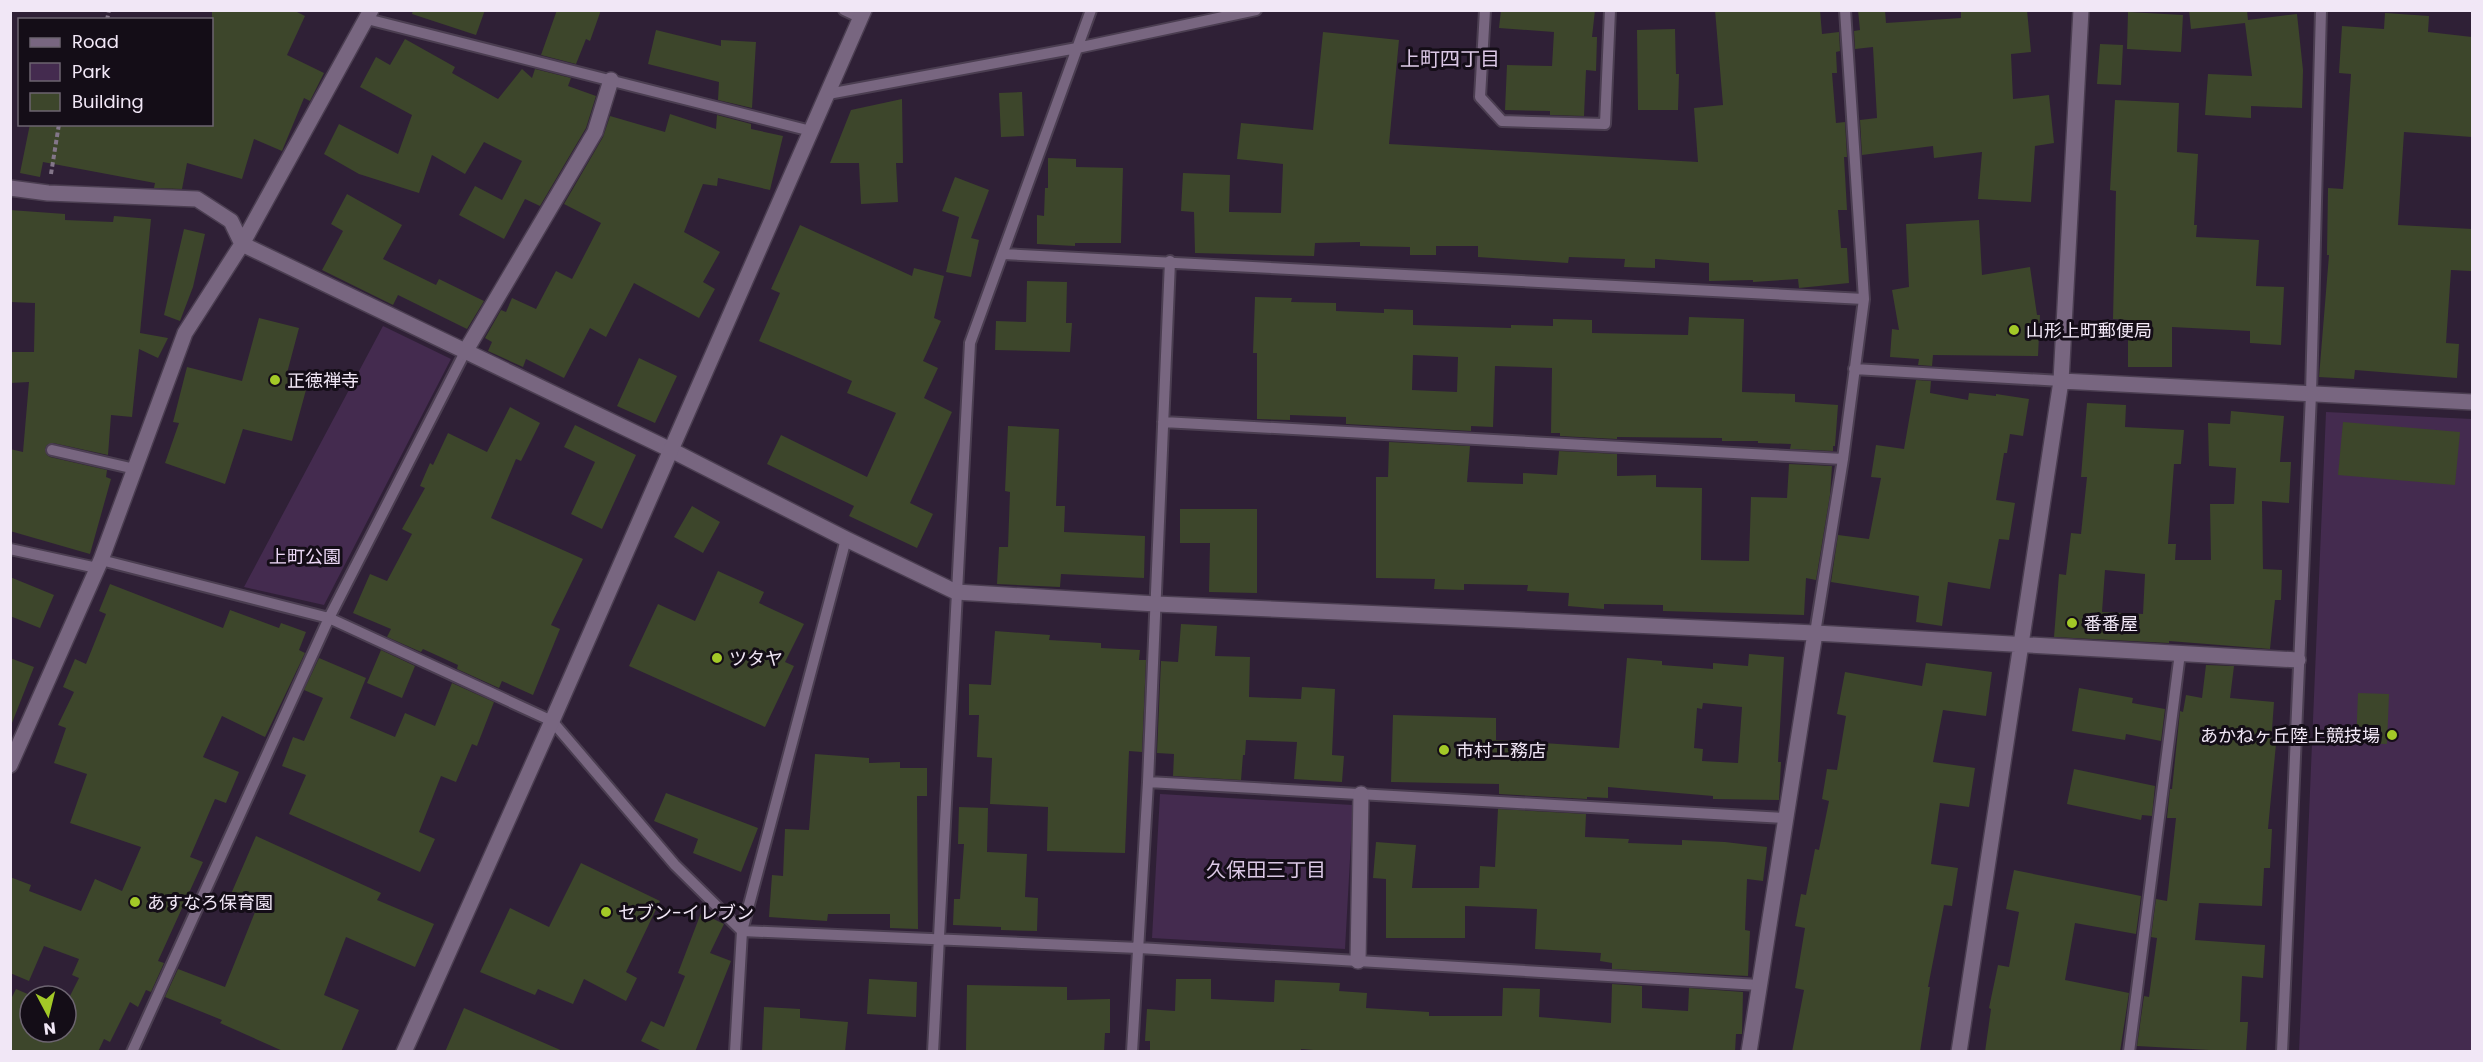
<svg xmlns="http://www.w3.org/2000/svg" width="2483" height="1062" font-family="Poppins,'Noto Sans JP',sans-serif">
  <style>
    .green { fill: #442b4f }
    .building { fill: #3d462b; fill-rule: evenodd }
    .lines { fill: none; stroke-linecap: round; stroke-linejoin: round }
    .service-casing { stroke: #4b3e51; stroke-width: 14 }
    .minor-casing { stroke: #4b3e51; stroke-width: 18 }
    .tertiary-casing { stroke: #4b3e51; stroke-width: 18 }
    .path { stroke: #837689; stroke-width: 4; stroke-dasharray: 4.5 3; stroke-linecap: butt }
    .service { stroke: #786680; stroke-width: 10 }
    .minor { stroke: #786680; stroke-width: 15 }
    .tertiary { stroke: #786680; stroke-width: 15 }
    .poi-dot { fill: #a3c927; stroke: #140d17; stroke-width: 2 }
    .labels { text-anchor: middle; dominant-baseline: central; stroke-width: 6; stroke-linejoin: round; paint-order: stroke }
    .poi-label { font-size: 18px; fill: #f1e7f6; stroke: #140d17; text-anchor: start }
    .park-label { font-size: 18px; fill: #ecd8f6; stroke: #140d17 }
    .neighbourhood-label { font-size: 20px; fill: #dbc8e5; stroke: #140d17 }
  </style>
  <rect width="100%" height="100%" fill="#2f2036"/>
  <path class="green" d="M383,326L451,359L324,605L244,587Z
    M2326,412L2472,419V1051L2299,1052Z
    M1160,794L1353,805L1345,949L1152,938Z"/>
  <path class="building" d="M212,10H293L305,16L287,55L324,73L310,101L304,98L282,151L254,139L242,179L187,163L182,189L154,188L155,183L43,162L40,177L20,173L30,124H212Z
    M413,10H485L476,35L412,14Z
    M557,10H601L590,41L586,39L576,64L541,55Z
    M1501,10H1595L1592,37H1597L1596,71L1586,70L1584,116L1550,115V111L1505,110L1507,65L1552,66L1554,32L1499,28Z
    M1715,10H1820L1822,34L1839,32L1840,51L1836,52L1837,73H1832L1836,123L1845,122L1847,157H1844L1847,210H1838L1841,248H1847L1849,283L1799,288L1798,279L1753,282V280L1709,281V263L1655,259V268L1624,267L1625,259L1569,257L1568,263L1478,257V246H1436V255H1410V247L1360,246V242L1315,243L1314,256L1195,253L1194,212L1181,211L1183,173L1230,175L1229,212L1281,213L1283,164L1237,159L1241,123L1313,130L1323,32L1399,40L1389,144L1698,162L1694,108L1723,105Z
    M1858,10H1885L1886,23L1961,18V10H2027L2031,52L2011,54L2013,99L2049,95L2054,143L2035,146L2031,202L1978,199L1982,152L1934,158L1933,146L1862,155L1860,120L1877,118L1873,47L1855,49L1854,31L1860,30Z
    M2189,10H2247L2248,20L2297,14L2303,70L2302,108L2251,106V118L2205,115L2208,74L2252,76L2245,23L2191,29Z
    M2128,12L2183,15L2181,52L2127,49Z
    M2385,13L2429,16L2428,32L2472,37V137L2404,132L2398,225L2472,229L2471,271L2451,270L2446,343L2459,344L2457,378L2355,370L2354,379L2319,377L2329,255H2327L2328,188L2343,189L2345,163L2351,74L2339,73L2342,26L2384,29Z
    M1675,29L1676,74H1679L1678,110H1638L1637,30Z
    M656,30L721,46V40L756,42L752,108L718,100L719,82L648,64Z
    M405,39L455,67L452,73L498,99L522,69L532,78L535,69L571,78L568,86L596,96L586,128L540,206L525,199L504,239L459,215L475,186L502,200L522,161L484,142L465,174L432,155L419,193L359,174L324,154L339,124L398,154L412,115L360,87L376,57L390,65Z
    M2100,44L2123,45L2121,85L2097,84Z
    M1022,92L1024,136L1001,137L999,93Z
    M902,99L903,163H896L898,202L861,204L859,163H830L851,110Z
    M2115,100L2179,103L2177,152L2198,154L2194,225H2197L2196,237L2259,240L2256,286L2284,287L2281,345L2250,343V331L2172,327V367H2128V320L2113,319L2116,191L2110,190Z
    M670,114L716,129L717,115L751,124V129L783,136L770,190L718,178L717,186L703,184L684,232L720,252L703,282L715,289L699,318L634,283L606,337L590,328L564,378L526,359L523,367L488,351L492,342L485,338L501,310L506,312L512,298L536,309L556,271L572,279L601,223L564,204L603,137L610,116L665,132Z
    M1048,158L1076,159V167L1123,168L1121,243H1075V246L1037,244V215L1044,216L1045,188H1048Z
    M955,177L989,190L971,238L979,240L971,277L946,272L959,217L942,211Z
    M347,194L402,225L383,259L436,285L439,279L484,301L467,329L398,295L393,305L322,270L343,231L331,224Z
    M10,210L65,214V220L113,222L114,216L151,219L140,333L168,338L158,358L139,349L132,417L111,415L108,455L53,443L47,445L45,449L47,455L50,457L107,470L106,477L111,479L90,554L10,531V449L23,452L29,382L10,383V352H34L35,303L10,302Z
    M1979,220L1982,275L2030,267L2037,315H2040L2038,356L1933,355L1932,366L1918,365L1919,359L1890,357L1892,329L1899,330L1892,290L1909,287L1906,224Z
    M800,225L912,276L914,268L944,276L934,318L941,321L923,361L938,368L924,398L952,412L910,503L933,514L917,548L849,516L854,506L767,464L781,435L867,477L896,413L847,393L852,381L759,341L780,293L771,289Z
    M184,229L205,234L193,287L180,321L164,315Z
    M1027,281L1067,282L1066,323H1072L1070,352L995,350L996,321L1026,322Z
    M1255,297L1292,298L1291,302L1336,303V311L1384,313V309L1413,310V325L1511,328V325L1553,326V319L1592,320V333L1688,335L1689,317L1744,319L1742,392L1795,394V402L1838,405L1835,446H1833V451L1790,449L1791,444L1758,443V441H1722V438L1617,437V439L1560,436V433H1551L1552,368L1495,366L1493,427L1471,426V431L1346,424V417L1290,415V420L1257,419V353H1253ZM1413,355L1458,357L1457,392L1412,390Z
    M259,318L299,328L287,373L309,379L292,441L243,429L225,484L165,463L179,423L173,422L187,367L242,381Z
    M639,358L677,376L655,423L617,406Z
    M1916,380L1931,381L1930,393L1968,400L1969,393L1996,396V394L2029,399L2023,436L2010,434L2007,453H2004L1996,500L2015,503L2009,540L1999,539L1990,589L1948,582L1942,626L1916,622L1919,596L1831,582L1838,535L1869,539L1881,478L1871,477L1876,445L1904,449Z
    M2087,403L2126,405L2125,427L2184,430L2181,464H2174L2168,544H2176L2175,560H2211L2210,504H2234L2236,468L2209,466L2208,423L2230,424L2231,411L2284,416L2280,462H2291L2289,503L2262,501L2263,569L2282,570L2281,600H2275L2270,649L2169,641V643L2054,637L2059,574L2066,575L2071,533L2081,534L2087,477H2081ZM2105,570L2145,574L2143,614L2102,612Z
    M510,407L540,423L521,461L516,459L491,518L583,559L551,625L560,629L533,695L502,681L499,688L457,669L458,665L423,649L421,652L387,637L391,629L353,613L370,574L387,581L412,534L402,529L425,488L420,486L430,463L433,465L448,433L487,452Z
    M2343,422L2460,432L2455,485L2338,475Z
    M575,425L636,455L602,529L571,514L595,462L564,447Z
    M1008,426L1059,429L1056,506H1065L1064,532L1145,536L1144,578L1061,574L1060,587L997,584L999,547H1008L1010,492L1005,491Z
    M1389,442L1470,446L1467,482L1523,484V473L1557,475L1559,451L1617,454V476L1656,475V487L1702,488L1701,560L1749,561L1751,497L1787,498L1789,464L1832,466L1830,495L1816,580L1806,578L1804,615L1663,611V605L1604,604V609L1568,606L1569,593L1527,591L1528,585L1464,584V590L1434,589L1435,579L1376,578V477H1388Z
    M692,506L720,522L703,553L674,537Z
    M1180,509H1257V593L1209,592L1210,543H1180Z
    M718,571L764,592L759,603L804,624L785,662L794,666L765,727L629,666L658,604L695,621Z
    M10,577L54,595L40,628L10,616Z
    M110,584L223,628L230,610L279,628L281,623L306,632L299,650L305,653L265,737L222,716L203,757L239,772L226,803L215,799L190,857L203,862L158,961L164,963L151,992L146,990L138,1007L130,1002L110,1042L104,1039L98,1052H10V1001L16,989L30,995V1032H66V1004L79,978L72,975L79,959L44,946L29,981L10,973V877L31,885L29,891L81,911L95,879L122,891L141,847L70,823L87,774L54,763L66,728L58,725L74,692L63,687L75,659L86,664L106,614L99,611Z
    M1181,624L1217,626L1215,656L1250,657L1249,697L1301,699L1302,687L1335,689L1332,755L1344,756L1342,782L1294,779L1297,742L1246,740L1245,755H1243L1241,780L1173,776L1174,754L1157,753L1161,661L1178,662Z
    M995,631L1050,635L1049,640L1101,643V648L1140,650L1139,660H1146L1142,752L1129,751L1125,853L1047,851L1048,807L990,804L992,758L977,757L979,715H969V684L991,685Z
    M381,650L415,666L402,698L367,683Z
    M1749,654L1784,657L1778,762H1781L1779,800L1713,799V796L1608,787V798L1587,797V799L1499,794V784L1391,782L1393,715L1496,718V740L1619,748L1627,658L1662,661V665L1713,669V663L1748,666ZM1703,703L1742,707L1738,763L1702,761L1703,749L1694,748L1697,708L1702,709Z
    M10,658L34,667L12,723H10Z
    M319,658L366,678L350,718L395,737L405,713L435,726L452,683L494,702L477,746L472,744L456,782L441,776L419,832L435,839L420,872L289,814L306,775L282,766L293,737L304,741L323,698L304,690Z
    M1926,663L1992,672L1986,716L1943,710L1933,762L1975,768L1969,807L1940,803L1931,864L1958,868L1952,906L1944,905L1928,987H1930L1920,1052H1792L1804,990L1795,988L1805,928L1795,926L1801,894L1806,895L1815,849L1819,850L1829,801L1822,799L1827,769L1837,770L1846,716L1837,714L1845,672L1922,686Z
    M2206,665L2234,666L2230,698L2274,702L2271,743L2276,744L2268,829H2272L2270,868H2264L2262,906L2199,903L2195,940L2265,945L2263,978L2242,976L2240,1022H2248L2246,1052L2137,1046L2144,996L2149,997L2157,938L2151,937L2156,899L2167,901L2176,818H2167L2170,789H2172L2180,711L2183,712L2186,695L2202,698Z
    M2079,688L2133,698L2132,703L2165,709L2161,741L2126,734L2125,740L2072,731Z
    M2358,693L2389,694L2387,744L2356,743Z
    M815,754L869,758V763L900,762V768H927V796H917L918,929L890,928V914H828L827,921L769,917L772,875L783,876L785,829L809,830Z
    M2074,769L2155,786L2152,816L2142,815L2141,820L2067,804Z
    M666,793L758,828L741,872L693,853L698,839L654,821Z
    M959,807L988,808L987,852L1027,854L1025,897L1038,898L1037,931L1001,930V927L953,925L954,899H960L964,844H958Z
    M1498,809L1586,814L1585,837L1629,839L1628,843L1682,845V840L1725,842L1767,847L1763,881L1747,879L1745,930L1750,931L1748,976L1612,969V963L1600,961L1601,953L1535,949L1537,909L1465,906V938H1386V879L1373,878L1376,842L1416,845L1412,888H1479L1480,866L1495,867Z
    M256,836L381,893L377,900L434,924L415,967L346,937L324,995L359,1010L341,1052H285L220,1023L222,1020L165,997L178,969L225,987L255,912L228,901Z
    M581,863L660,901L626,972L637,978L626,1001L584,979L573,1004L538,989L535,995L480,972L510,908L549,927Z
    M2014,870L2141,896L2136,934L2075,923L2065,980L2129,993L2120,1052H1985L1991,1009L1989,1008L1998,965L2009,967L2019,912L2006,909Z
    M701,913L724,924L710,953L731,961L695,1052H664L641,1041L651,1021L664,1027L685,976L678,973Z
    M869,979L917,982L916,1017L867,1014Z
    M1176,979H1211V999L1274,1002L1275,980L1340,983L1339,991L1367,993L1366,1008L1429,1012V1016H1502L1503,988L1540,989L1539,1017L1611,1023L1612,984L1642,986V1008L1688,1011L1689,988L1743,992L1742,1034H1736L1735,1052L1363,1050V1052H1338L1301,1049V1052H1150V1041H1145L1147,1009L1175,1011Z
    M967,985L1067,987V1000L1110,999V1033H1105L1104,1052H966Z
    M764,1007L800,1009V1018L848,1022L845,1052H762Z
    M464,1008L565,1052H445Z"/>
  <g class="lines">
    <g class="service-casing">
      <path id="service" d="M844,10L861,18
        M1485,10L1480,97L1502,121L1605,124L1610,10
        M367,19L811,131
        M828,94L1077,48L1256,10
        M1003,254L1864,299
        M1854,369L2061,381
        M1163,422L1843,459
        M52,450L135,469
        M10,549L97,568
        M101,560L329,618L552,721L675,865L742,931L1139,948L1759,985
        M1815,633L1843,459L1864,299L1845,10
        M1148,782L1784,818
        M132,1052L329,618L465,352
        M735,1052L742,931L846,539
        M933,1052L970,343L1091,10
        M1132,1052L1148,782L1170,261
        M2129,1052L2180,653
        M2282,1052L2311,394L2321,10"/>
    </g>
    <g class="minor-casing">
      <path id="minor" d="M10,188L48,193L197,199L231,221L242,244L671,450L846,539L956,592L1156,604L1815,633L2298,660
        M465,352L595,132L611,80
        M2061,381L2472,402
        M10,765L101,560L185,333L242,244L371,10
        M1358,961L1361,794
        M1749,1052L1815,633
        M1959,1052L2061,381L2081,10"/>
    </g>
    <g class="tertiary-casing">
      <path id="tertiary" d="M404,1052L552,721L864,10"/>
    </g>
    <path class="path" d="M107,20L109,10
      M51,174L59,124"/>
    <use href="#service" class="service"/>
    <use href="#minor" class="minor"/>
    <use href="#tertiary" class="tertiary"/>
  </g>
  <g class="poi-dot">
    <circle cx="2014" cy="330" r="6"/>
    <circle cx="275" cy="380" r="6"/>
    <circle cx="2072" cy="623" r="6"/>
    <circle cx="717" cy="658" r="6"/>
    <circle cx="2392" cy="735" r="6"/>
    <circle cx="1444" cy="750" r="6"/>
    <circle cx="135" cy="902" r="6"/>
    <circle cx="606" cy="912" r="6"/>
  </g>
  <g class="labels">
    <g class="poi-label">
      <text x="2026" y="330">山形上町郵便局</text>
      <text x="287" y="380">正徳禅寺</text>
      <text x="2084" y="623">番番屋</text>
      <text x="729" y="658">ツタヤ</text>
      <text x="2380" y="735" text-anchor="end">あかねヶ丘陸上競技場</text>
      <text x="1456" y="750">市村工務店</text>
      <text x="147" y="902">あすなろ保育園</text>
      <text x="618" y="912">セブン-イレブン</text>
    </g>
    <g class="park-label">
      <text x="305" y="556">上町公園</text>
    </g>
    <g class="neighbourhood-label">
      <text x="1450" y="59">上町四丁目</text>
      <text x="1266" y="870">久保田三丁目</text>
    </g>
  </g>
  <rect width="2483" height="1062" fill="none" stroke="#f1e7f6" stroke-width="24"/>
  <rect x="18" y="18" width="195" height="108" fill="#140d17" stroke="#6c6470" stroke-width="1.5"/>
  <rect x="30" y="38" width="30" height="9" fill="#786680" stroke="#6c6470" stroke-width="1.5"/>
  <text x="72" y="48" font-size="18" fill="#f1e7f6">Road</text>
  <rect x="30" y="63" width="30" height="18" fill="#442b4f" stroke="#6c6470" stroke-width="1.5"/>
  <text x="72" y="78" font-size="18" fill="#f1e7f6">Park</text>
  <rect x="30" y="93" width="30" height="18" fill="#3d462b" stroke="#6c6470" stroke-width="1.5"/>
  <text x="72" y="108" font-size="18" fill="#f1e7f6">Building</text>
  <g transform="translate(48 1014) rotate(173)"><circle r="28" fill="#140d17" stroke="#6c6470" stroke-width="1.5"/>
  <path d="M0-4.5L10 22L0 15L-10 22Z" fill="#a3c927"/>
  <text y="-9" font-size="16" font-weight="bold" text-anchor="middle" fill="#f1e7f6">N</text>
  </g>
</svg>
